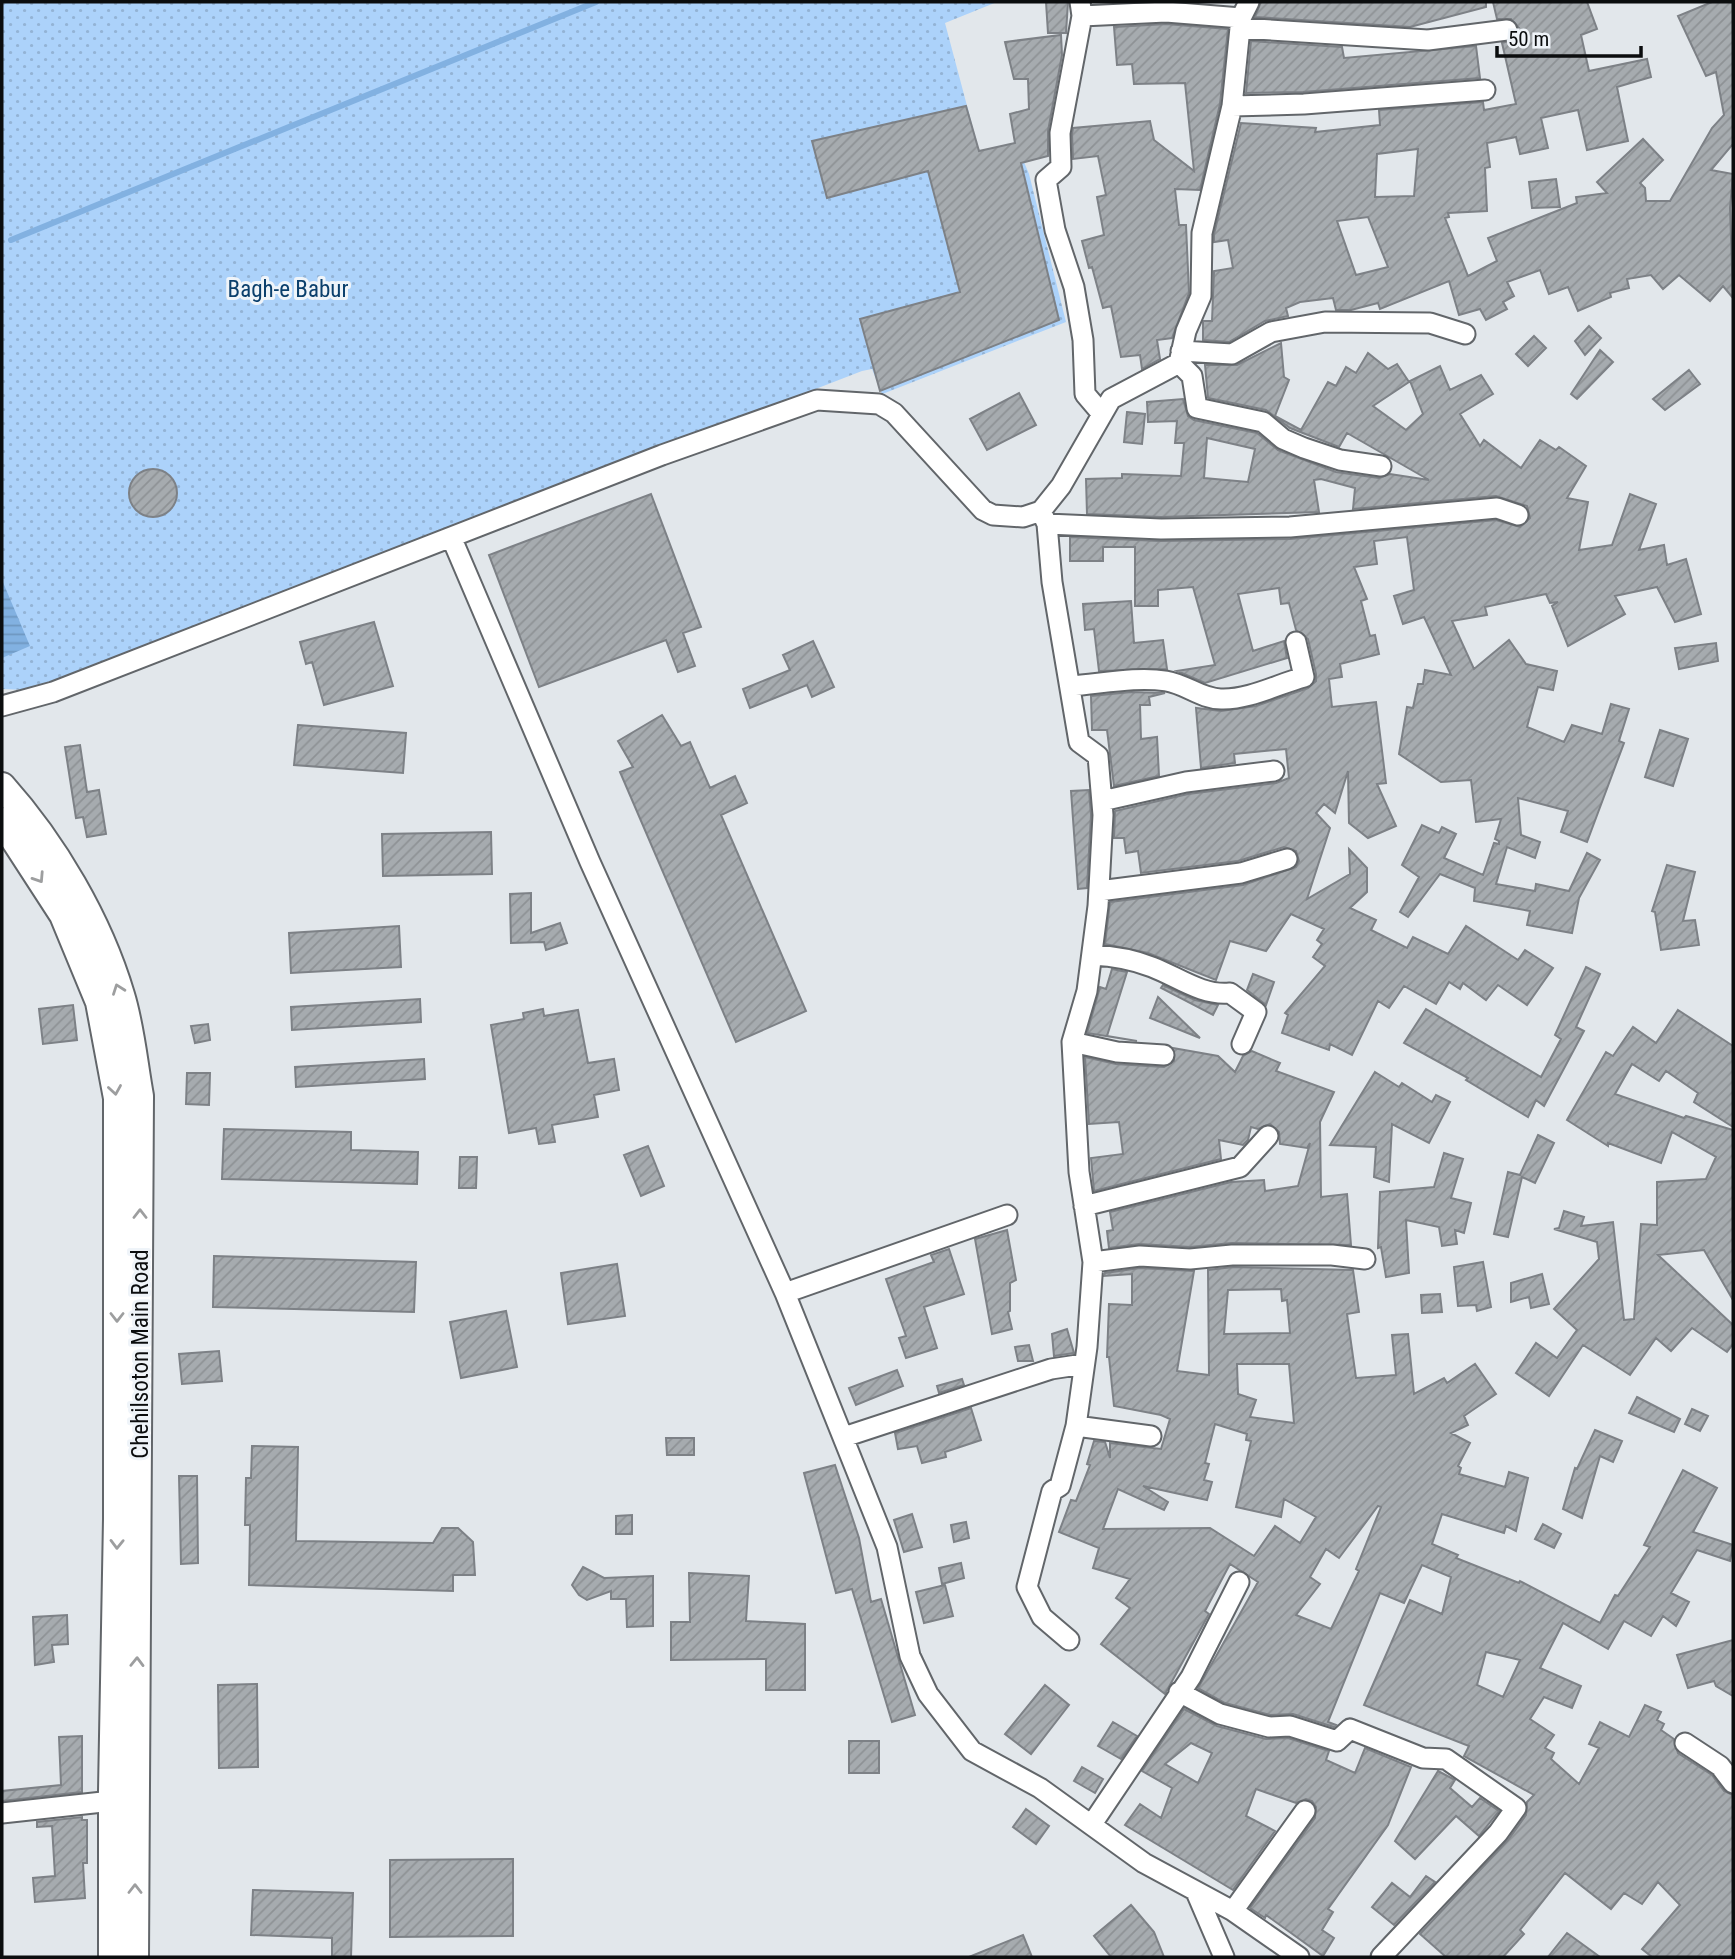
<svg xmlns="http://www.w3.org/2000/svg" width="1735" height="1959" font-family="'Roboto Condensed',sans-serif">
  <style>
    .grass { fill: url(#grass-dots) }
    .water { fill: url(#water-rules) }
    .lines { fill: none; stroke-linecap: round; stroke-linejoin: round }
    .stream { stroke: #82b1e1; stroke-width: 6 }
    .building { fill: url(#building-hatch); stroke: #7d8186; stroke-width: 2; fill-rule: evenodd }
    .minor-casing { stroke: #62666a; stroke-width: 23 }
    .secondary-casing { stroke: #62666a; stroke-width: 30 }
    .minor { stroke: #fff; stroke-width: 19 }
    .secondary { stroke: #fff; stroke-width: 26 }
    .oneway { stroke: #9d9e9f }
    .labels { text-anchor: middle; dominant-baseline: central; stroke-width: 6; stroke-linejoin: round; paint-order: stroke }
    .park-label { font-size: 23px; fill: #0a3f6c; stroke: #eff4f9 }
    .street-label { font-size: 23px; fill: #0b0d0e; stroke: #eff4f9 }
  </style>
  <defs>
    <pattern id="grass-dots" width="8" height="8" patternUnits="userSpaceOnUse" patternTransform="scale(1.75)"><rect width="8" height="8" fill="#acd2fa"/><path d="M2 2h.1M6 6h.1" fill="none" stroke="#93b3d5" stroke-width="1.8" stroke-linecap="round"/></pattern>
    <pattern id="water-rules" width="6" height="5" patternUnits="userSpaceOnUse" patternTransform="scale(1.75)"><rect width="6" height="5" fill="#82b1e1"/><path d="M0 2.5h6" fill="none" stroke="#6f97c0"/></pattern>
    <pattern id="building-hatch" width="6" height="6" patternUnits="userSpaceOnUse" patternTransform="scale(1.75)"><rect width="6" height="6" fill="#a6abaf"/><path d="M-1 1l2-2M0 6l6-6M5 7l2-2" fill="none" stroke="#8e9295"/></pattern>
  </defs>
  <rect width="100%" height="100%" fill="#e2e7eb"/>
  <path class="grass" d="M2,2H997L945,23L979,151L1016,143L1029,174L1066,322L885,393L882,394L872,369L862,371L69,679L26,690L2,689Z"/>
  <path class="water" d="M2,580L30,646L2,658Z"/>
  <g class="lines">
    <path class="stream" d="M11,240L596,2"/>
  </g>
  <path class="building" d="M1046,2H1068L1066,33H1048Z
    M1261,2H1486V7L1410,27L1255,17Z
    M1493,2H1587L1597,29L1581,35L1589,71L1647,59L1651,77L1617,87L1628,141L1587,150L1578,110L1541,118L1548,148L1520,154L1516,137L1487,143L1490,167L1485,168L1487,211L1448,213L1449,217L1445,218L1468,276L1497,261L1488,238L1577,203L1576,197L1607,193L1597,182L1643,139L1663,160L1640,183L1645,188L1646,201H1670L1712,128L1724,115L1716,72L1706,76L1678,16L1712,2H1733V144L1711,170L1733,174L1730,208L1733,298L1723,286L1710,301L1679,275L1663,289L1651,275L1627,279L1629,288L1610,293L1611,297L1578,311L1568,287L1549,294L1540,270L1507,282L1514,296L1503,302L1507,309L1486,320L1480,309L1459,315L1449,281L1380,309L1378,303L1351,310H1336L1333,298L1300,302L1286,308L1288,316L1265,321L1229,342L1203,340V321H1212L1214,271L1233,268L1228,240L1214,242V234L1241,123L1316,128L1315,132L1380,125L1379,110L1483,102L1484,110L1516,104L1502,43L1515,39L1519,28L1511,19H1497ZM1418,149L1414,196L1375,197L1377,154ZM1368,217L1388,267L1356,275L1337,221Z
    M1166,24L1228,29L1220,104L1200,190L1175,189L1179,225H1186L1189,293L1172,338L1157,340L1160,359L1142,369L1140,355L1121,357L1111,306L1103,308L1092,267L1089,268L1082,241L1104,235L1097,197L1106,195L1098,156L1073,159L1072,134L1073,128L1150,121L1154,140L1194,171L1185,83L1134,84L1132,64L1117,65L1114,27Z
    M1061,35L1062,55L1048,131V156L1021,163L1059,320L880,391L860,319L960,292L928,171L827,198L812,141L966,106L979,151L1015,143L1010,114L1029,109L1028,79H1014L1005,42Z
    M1251,41L1342,47L1344,58L1476,46L1480,78L1303,92L1246,93Z
    M1556,179L1560,207L1532,208L1529,182Z
    M1589,326L1601,338L1585,355L1575,341Z
    M1534,336L1546,348L1528,366L1516,354Z
    M1281,343L1284,377L1289,380L1275,416L1301,430L1328,382L1336,386L1346,367L1356,373L1368,353L1388,369L1397,364L1409,382L1373,406L1406,430L1423,414L1410,381L1440,366L1450,390L1481,375L1493,394L1460,414L1480,446L1484,440L1521,468L1540,440L1556,450L1559,447L1586,466L1567,498L1588,502L1579,550L1612,545L1630,494L1656,504L1639,550L1664,545L1667,565L1686,559L1701,614L1675,622L1657,587L1615,596L1625,614L1568,646L1552,606L1558,602L1550,603L1546,594L1485,607L1487,615L1452,621L1474,669L1509,640L1526,664L1557,671L1553,690L1538,687L1527,727L1564,742L1572,725L1602,734L1611,704L1629,709L1619,741L1624,743L1587,842L1561,832L1568,811L1518,798L1521,835L1540,842L1535,858L1507,847L1496,884L1535,891L1536,884L1569,891L1587,853L1600,860L1579,898L1572,933L1527,925L1530,911L1474,901L1475,888L1440,874L1408,917L1400,912L1419,877L1402,865L1422,825L1439,833L1442,827L1456,834L1444,858L1483,875L1494,843L1499,844V841L1495,839L1501,819L1476,822L1471,780L1441,782L1399,754L1407,707L1413,708L1418,684H1423L1425,670L1451,675L1424,617L1403,624L1394,596L1414,590L1407,537L1374,541L1377,564L1354,567L1367,599L1361,601L1370,636L1375,635L1379,654L1340,664L1342,677L1329,679L1332,707L1376,702L1386,783L1377,784L1396,826L1368,838L1349,823L1348,771L1335,813L1324,804L1316,813L1330,828L1307,899L1350,874L1349,849L1367,868V892L1350,908L1376,920L1371,930L1407,948L1413,937L1448,954L1466,926L1518,960L1525,950L1553,968L1527,1005L1498,985L1486,1000L1463,983L1460,989L1449,982L1436,1004L1404,986L1389,1008L1378,1001L1352,1055L1330,1044L1329,1050L1282,1033L1288,1015L1285,1013L1325,966L1313,957L1322,944L1317,940L1324,929L1291,914L1266,951L1230,941L1216,980L1148,953L1105,944L1110,902L1243,885L1296,867L1299,861L1296,851L1284,847L1238,861L1141,873L1138,851L1126,853L1124,838H1114L1115,811L1188,794L1276,783L1289,778L1286,749L1234,754L1235,763L1201,768L1196,708L1221,711L1256,706L1308,688L1316,681V674L1308,639L1296,630L1289,603L1281,604L1279,588L1238,594L1253,651L1284,641L1287,658L1205,683L1177,671L1215,665L1193,587L1158,590V606H1135V547H1103V561H1070V537L1160,541L1290,539L1496,520L1520,527L1530,518L1527,506L1496,496L1353,509L1355,488L1321,479L1314,480L1319,512L1161,517L1087,514L1086,479L1122,478V474L1181,476L1184,443H1175L1177,421L1148,422L1147,402L1183,399L1188,416L1194,420L1257,433L1278,450L1336,472L1379,478L1390,474L1429,480L1347,433L1339,447L1290,428L1266,410L1208,398L1205,365H1237ZM1207,438L1255,449L1248,482L1204,478Z
    M1600,350L1613,362L1577,399L1571,394Z
    M1689,370L1700,384L1665,410L1653,399Z
    M1019,393L1036,425L987,450L970,419Z
    M1127,412L1145,414L1142,444L1124,442Z
    M129 493a24 24 0 1 1 48 0a24 24 0 1 1-48 0Z
    M651,494L701,627L683,633L695,666L678,672L666,640L539,687L489,555Z
    M1131,601L1134,643L1163,640L1167,669L1099,671L1094,629L1085,630L1083,604Z
    M374,622L393,686L324,705L312,662L306,664L300,642Z
    M813,641L834,687L812,697L807,685L750,708L743,689L790,670L783,655Z
    M1716,643L1718,661L1679,669L1675,648Z
    M1131,692L1165,693L1149,697L1150,705H1140L1141,739L1157,737L1159,776L1114,786L1107,730H1092L1091,696Z
    M662,715L681,746L690,742L710,788L735,776L747,803L721,815L806,1011L736,1042L620,772L633,767L618,741Z
    M298,725L406,733L403,773L294,765Z
    M1660,730L1688,739L1673,786L1645,777Z
    M80,745L87,792L99,790L106,834L87,837L83,817L76,818L65,747Z
    M1089,790L1091,815L1087,888L1078,889L1071,791Z
    M491,832L492,874L383,876L382,834Z
    M1667,865L1695,872L1683,921L1695,920L1699,945L1661,950L1655,912L1652,911Z
    M531,893V933L560,923L567,943L546,950L544,942L511,943L510,894Z
    M399,926L401,967L291,973L289,933Z
    M1586,967L1600,974L1576,1027L1584,1031L1544,1106L1536,1100L1528,1117L1466,1080L1468,1078L1404,1043L1426,1009L1541,1077L1561,1039L1555,1035Z
    M1112,969L1127,972L1107,1036L1137,1041L1087,1033L1100,987L1106,989Z
    M1253,974L1274,982L1266,1005L1247,990Z
    M1163,985L1195,1000L1218,1005L1213,1015L1161,988Z
    M1158,997L1200,1038L1150,1018Z
    M420,999L421,1022L292,1030L291,1007Z
    M73,1005L77,1040L43,1044L39,1009Z
    M543,1009L544,1016L578,1010L588,1063L614,1059L619,1090L594,1095L598,1117L552,1125L555,1142L539,1144L536,1128L509,1133L491,1025L524,1019L523,1013Z
    M1678,1010L1733,1046V1127L1694,1102L1698,1093L1666,1071L1659,1081L1632,1064L1615,1094L1684,1118L1686,1116L1733,1130V1300L1704,1250L1658,1255L1733,1325V1344L1727,1352L1692,1328L1671,1351L1656,1338L1630,1375L1583,1345L1549,1396L1516,1373L1536,1343L1557,1358L1577,1330L1554,1309L1599,1259L1597,1242L1554,1229L1559,1228L1564,1211L1584,1217L1581,1226L1613,1222L1624,1320L1634,1319L1641,1224L1657,1225V1182L1706,1179L1716,1157L1672,1132L1661,1163L1608,1143V1146L1567,1120L1606,1052L1613,1056L1633,1027L1656,1043Z
    M208,1024L210,1040L195,1043L191,1026Z
    M1173,1048L1218,1056L1235,1072L1243,1056L1252,1051L1280,1063L1276,1071L1334,1092L1320,1122L1321,1197L1347,1194L1351,1245L1232,1243L1190,1247L1139,1244L1109,1248L1107,1231L1113,1230L1110,1212L1231,1182L1264,1180L1265,1191L1298,1186L1310,1143L1307,1148L1280,1144L1279,1132L1270,1124L1258,1129L1251,1127L1248,1140L1243,1145L1219,1140L1221,1159L1094,1191L1091,1158L1123,1154L1119,1122L1089,1124L1085,1057L1116,1064L1164,1067L1174,1061Z
    M424,1059L425,1079L296,1087L295,1067Z
    M1375,1072L1399,1087L1402,1083L1432,1102L1436,1095L1450,1102L1429,1143L1392,1124L1389,1182L1374,1177L1376,1147L1330,1145Z
    M187,1073H210L209,1105L186,1104Z
    M224,1129L351,1132V1150L418,1152L417,1184L222,1179Z
    M1538,1135L1554,1143L1535,1183L1522,1177L1508,1237L1494,1234L1508,1172L1520,1175Z
    M648,1146L664,1186L641,1196L624,1155Z
    M1444,1153L1463,1159L1451,1198L1471,1203L1464,1233L1455,1230L1457,1244L1442,1246L1439,1227L1406,1220L1409,1273L1386,1277L1381,1247L1378,1248L1380,1192L1434,1187Z
    M460,1157H477L476,1188H459Z
    M1007,1230L1016,1280L1010,1283V1311L1008,1312L1012,1329L992,1334L975,1239Z
    M949,1249L964,1294L924,1307L937,1348L906,1358L899,1338L906,1336L886,1279L934,1262L931,1255Z
    M214,1256L416,1262L414,1312L213,1307Z
    M1483,1262L1491,1307L1477,1311L1476,1305L1458,1306L1454,1267Z
    M617,1264L625,1316L568,1324L561,1273Z
    M1233,1267L1353,1270L1359,1312L1347,1314L1356,1378L1396,1375L1392,1335L1408,1334L1414,1394L1444,1378L1447,1383L1475,1364L1496,1394L1464,1416L1468,1425L1451,1433L1470,1443L1458,1466L1461,1468L1459,1474L1505,1487L1509,1472L1528,1478L1516,1531L1506,1526L1504,1533L1442,1514L1432,1544L1458,1555L1456,1558L1519,1583L1520,1581L1600,1623L1615,1595L1618,1596L1650,1547L1644,1545L1683,1470L1717,1488L1693,1532L1733,1545L1730,1561L1697,1550L1671,1593L1689,1602L1676,1626L1663,1616L1651,1636L1624,1621L1608,1649L1563,1623L1540,1668L1581,1686L1572,1708L1544,1697L1530,1719L1554,1735L1545,1748L1554,1753L1551,1759L1579,1784L1599,1748L1589,1744L1600,1722L1629,1737L1645,1705L1661,1712L1657,1720L1664,1724L1661,1730L1674,1739L1678,1753L1712,1775L1724,1791L1733,1795V1957H1652L1642,1949L1680,1905L1658,1882L1642,1904L1624,1893L1611,1909L1565,1873L1520,1930L1524,1934L1503,1957H1446L1420,1934L1508,1840L1526,1815L1527,1802L1534,1795L1464,1756L1469,1746L1364,1705L1410,1600L1442,1614L1451,1577L1422,1565L1404,1603L1380,1593L1328,1722L1336,1725L1334,1727L1293,1714L1270,1715L1225,1703L1198,1688L1258,1582L1230,1564L1205,1611L1209,1614L1165,1694L1101,1644L1130,1608L1116,1598L1130,1579L1093,1568L1099,1548L1059,1532L1071,1500L1076,1501L1090,1465L1087,1464L1094,1441L1105,1442L1110,1458V1443L1161,1449L1170,1419L1161,1415L1114,1406L1109,1357H1107L1109,1304L1132,1305V1274L1104,1276L1105,1273L1140,1268L1194,1271L1177,1371L1209,1375L1208,1270ZM1281,1289L1282,1301L1287,1300L1290,1333L1224,1334L1228,1290ZM1237,1364H1289L1294,1423L1250,1417L1256,1400L1238,1394ZM1215,1424L1247,1434L1246,1440L1251,1441L1236,1507L1281,1517L1284,1499L1316,1517L1300,1543L1275,1526L1254,1556L1210,1528L1103,1529L1118,1489L1164,1510L1168,1502L1143,1486L1207,1500L1212,1482L1204,1480L1209,1464L1205,1463ZM1378,1506L1381,1507L1356,1569L1359,1571L1331,1629L1296,1615L1320,1584L1310,1577L1326,1549L1339,1558ZM1486,1652L1520,1660L1503,1697L1477,1685Z
    M1542,1274L1549,1304L1531,1308L1529,1297L1511,1302V1283Z
    M1440,1294L1442,1312L1422,1313L1421,1295Z
    M506,1311L517,1367L461,1378L450,1322Z
    M1067,1329L1074,1353L1054,1356L1052,1334Z
    M1029,1345L1033,1361H1018L1015,1347Z
    M219,1351L222,1381L182,1384L179,1354Z
    M897,1370L903,1386L856,1405L849,1388Z
    M962,1379L964,1385L939,1393L937,1386Z
    M1637,1397L1680,1419L1674,1432L1629,1413Z
    M971,1408L981,1440L945,1452L946,1457L922,1463L917,1446L898,1449L895,1433Z
    M1692,1409L1708,1416L1700,1431L1685,1424Z
    M1595,1430L1622,1441L1613,1462L1600,1456L1582,1518L1563,1509L1575,1468L1577,1469Z
    M666,1438H694V1455H667Z
    M252,1446L298,1447L296,1541L433,1543L442,1528H458L473,1542L475,1575H453V1591L249,1585L250,1525H245L246,1478H251Z
    M835,1465L859,1538L871,1602L881,1599L915,1715L892,1722L852,1589L836,1593L804,1473Z
    M179,1476H197L198,1563L181,1564Z
    M912,1514L922,1547L904,1552L894,1520Z
    M632,1515V1534H616V1516Z
    M966,1522L969,1538L954,1542L951,1525Z
    M1543,1524L1561,1534L1554,1548L1535,1539Z
    M961,1563L964,1578L942,1584L939,1568Z
    M583,1567L604,1578L653,1576V1626L627,1627L626,1599H611V1591L587,1600L579,1595L572,1585Z
    M689,1573L749,1576L746,1621L805,1624V1690H766V1659L671,1660V1622H690Z
    M945,1585L953,1616L924,1623L916,1592Z
    M67,1615L68,1644L52,1645L54,1662L35,1665L33,1617Z
    M1733,1640V1696L1716,1686L1714,1681L1688,1688L1677,1655Z
    M257,1684L258,1767L219,1768L218,1685Z
    M1045,1685L1069,1705L1031,1754L1005,1734Z
    M1184,1709L1217,1726L1266,1739L1288,1738L1329,1751L1326,1760L1355,1773L1365,1748L1411,1767L1388,1825L1328,1909L1333,1912L1322,1930L1334,1938L1323,1956L1266,1915L1265,1918L1250,1908L1315,1818L1316,1807L1312,1801L1306,1799L1296,1803L1256,1789L1246,1816L1275,1831L1233,1890L1125,1825L1140,1804L1161,1818L1172,1788L1142,1771ZM1191,1743L1212,1753L1198,1783L1165,1764Z
    M1113,1722L1137,1736L1121,1759L1098,1746Z
    M82,1736V1792L2,1801V1791L61,1785L59,1737Z
    M849,1741H879V1773H849Z
    M1082,1767L1103,1779L1095,1793L1074,1781Z
    M1438,1771L1455,1780L1450,1788L1472,1807L1480,1798L1499,1811L1479,1836L1456,1816L1415,1859L1395,1841Z
    M1026,1809L1049,1826L1036,1844L1013,1827Z
    M82,1817V1820H87V1863H83L85,1898L35,1902L33,1878L55,1876L52,1826L37,1827V1822Z
    M513,1859V1936L390,1937V1860Z
    M1426,1876L1435,1882L1394,1925L1372,1907L1392,1883L1410,1897Z
    M253,1890L353,1893L351,1957H332V1938L251,1935Z
    M1131,1905L1154,1932L1164,1957H1111L1094,1936Z
    M1567,1933L1600,1957H1548Z
    M1023,1935L1032,1957H969Z"/>
  <g class="lines">
    <g class="minor-casing">
      <path id="minor" d="M1080,2L1082,16L1060,133L1061,167L1046,180L1055,230L1074,287L1083,340L1085,394L1102,414
        M1082,16L1166,12L1241,18
        M1240,28L1428,40L1507,30
        M1232,106L1304,104L1485,90
        M1181,351L1232,354L1271,332L1325,322L1430,323L1465,334
        M1179,363L1192,376L1197,408L1263,422L1283,439L1304,448L1340,460L1381,466
        M1041,511L1047,524L1052,582L1079,742L1098,756L1103,815L1098,906L1087,991L1072,1042L1079,1172L1093,1262L1087,1347L1076,1426L1060,1486L1052,1491L1027,1587L1042,1617L1069,1640
        M1047,524L1161,529L1290,527L1497,508L1518,515
        M452,539L590,862L785,1293L887,1547L910,1656L928,1694L972,1751L1040,1788L1144,1863L1233,1911L1299,1957
        M1070,686C1100,684 1136,676 1166,681C1186,684 1201,699 1221,699C1249,700 1278,684 1304,677L1296,642
        M2,706L53,692L662,455L817,400L879,404L894,413L983,510L993,515L1023,517L1041,511L1061,486L1111,399L1179,363L1186,331L1201,296L1202,233L1232,106L1241,18L1249,2
        M1102,801L1186,782L1274,771
        M1099,891L1241,873L1287,859
        M1092,955C1112,956 1132,959 1152,967C1178,977 1202,996 1230,993L1256,1012L1242,1044
        M1072,1042L1117,1052L1164,1055
        M1084,1206L1240,1167L1268,1136
        M1093,1262L1140,1256L1190,1259L1232,1255H1332L1365,1259
        M785,1293L1007,1215
        M1076,1426L1151,1436
        M844,1437L1051,1369L1084,1364
        M1179,1692L1220,1714L1269,1727L1290,1726L1337,1741L1350,1729L1423,1758L1446,1759L1516,1808L1498,1833L1381,1957
        M1685,1743L1720,1766L1733,1783
        M2,1813L112,1801
        M1092,1824L1191,1677L1239,1582
        M1196,1892L1224,1957
        M1233,1911L1305,1811"/>
    </g>
    <g class="secondary-casing">
      <path id="secondary" d="M2,786C54,844 99,921 121,995C131,1027 134,1063 140,1096L135,1957
        M2,821L63,915L99,1002L117,1098V1519L112,1791V1957"/>
    </g>
    <use href="#minor" class="minor"/>
    <use href="#secondary" class="secondary"/>
  </g>
  <defs><path id="oneway-chevron" d="M-2-3.5L2.5 0L-2 3.5" fill="none" stroke-width="1.6" stroke-linecap="round" stroke-linejoin="round" transform="scale(1.75)"/></defs>
  <g class="oneway">
    <use href="#oneway-chevron" transform="translate(39 878) rotate(57)"/>
    <use href="#oneway-chevron" transform="translate(118 989) rotate(-110)"/>
    <use href="#oneway-chevron" transform="translate(115 1090) rotate(81)"/>
    <use href="#oneway-chevron" transform="translate(140 1214) rotate(-90)"/>
    <use href="#oneway-chevron" transform="translate(117 1317) rotate(90)"/>
    <use href="#oneway-chevron" transform="translate(117 1544) rotate(91)"/>
    <use href="#oneway-chevron" transform="translate(137 1662) rotate(-89)"/>
    <use href="#oneway-chevron" transform="translate(135 1889) rotate(-90)"/>
  </g>
  <g class="labels">
    <g class="park-label">
      <text x="288" y="289">Bagh-e Babur</text>
    </g>
    <g class="street-label">
      <text transform="translate(140 1354) rotate(-90)">Chehilsoton Main Road</text>
    </g>
  </g>
  <rect width="1735" height="1959" fill="none" stroke="#0b0d0e" stroke-width="7"/>
  <path d="M1497 46v10h144v-10" fill="none" stroke="#0b0d0e" stroke-width="3.5"/>
  <text x="1508" y="46" font-size="21" fill="#0b0d0e" stroke="#eff4f9" stroke-width="5" paint-order="stroke">50 m</text>
</svg>
